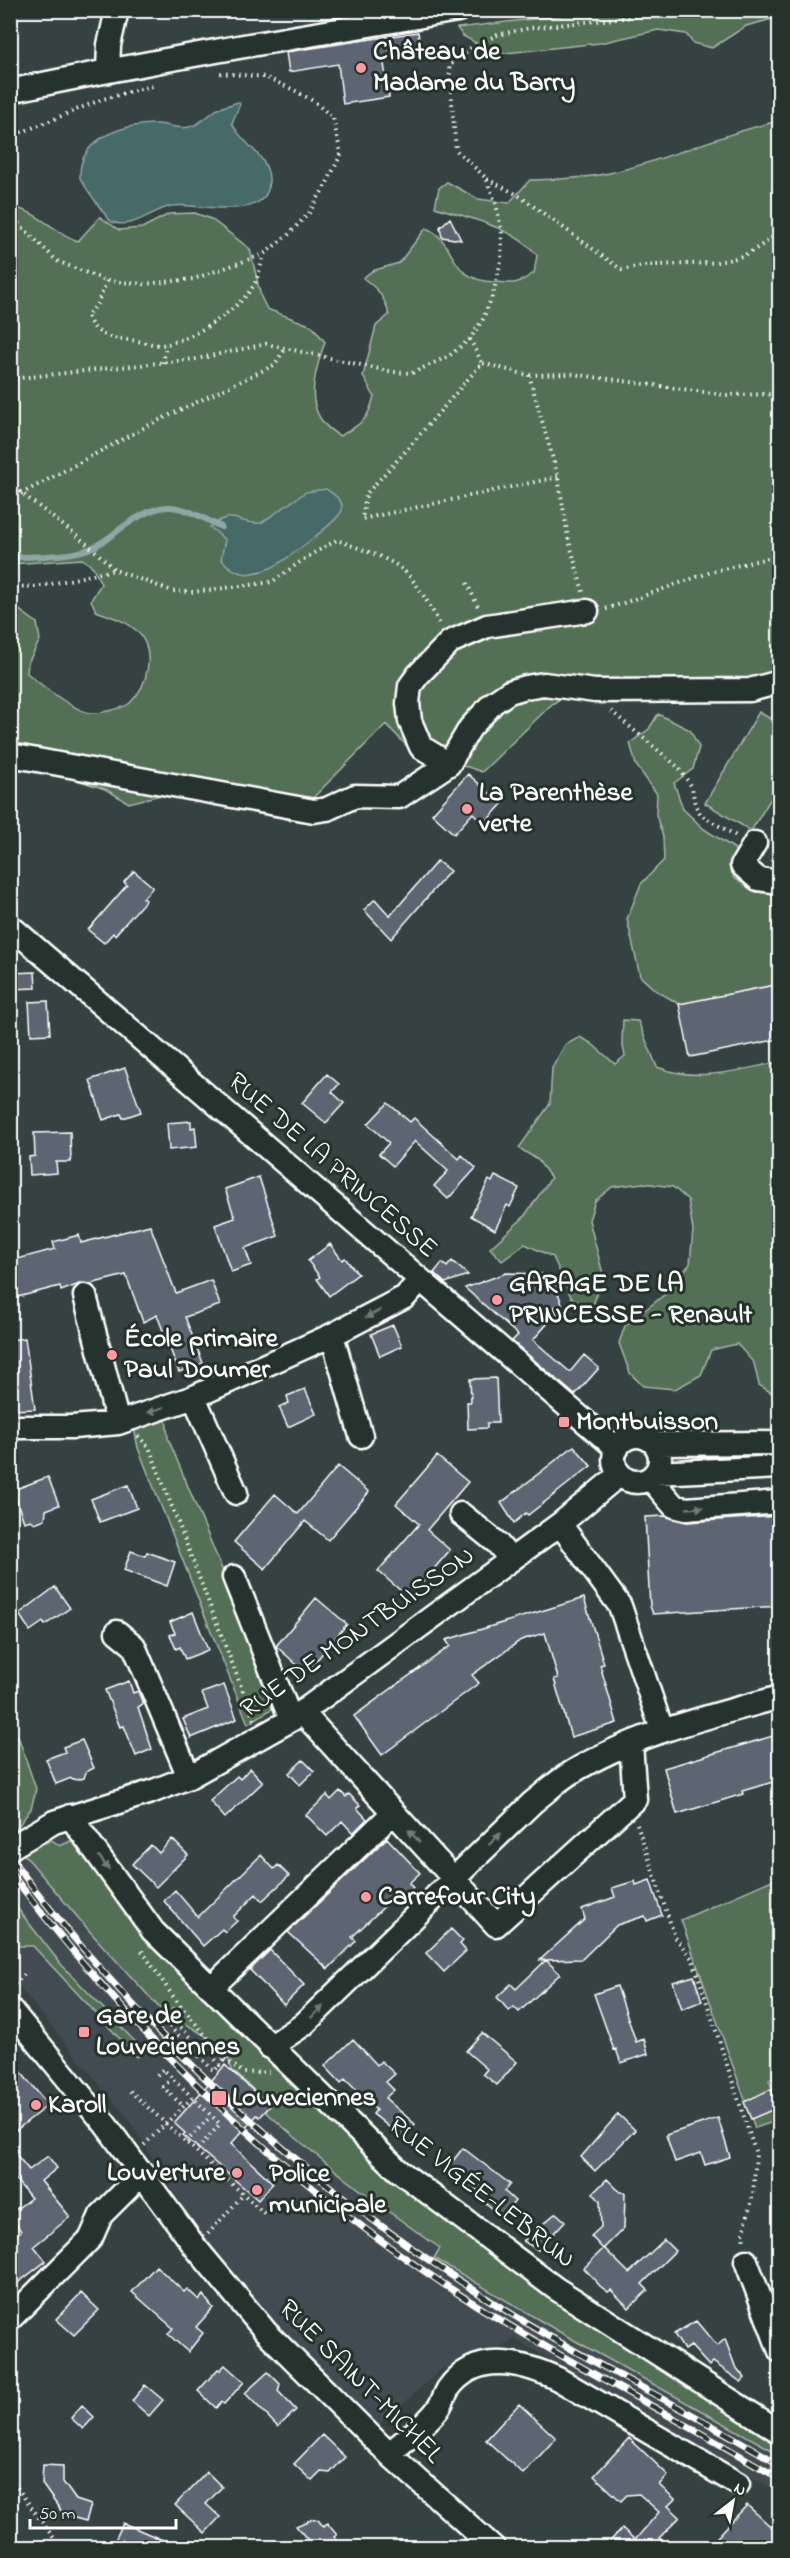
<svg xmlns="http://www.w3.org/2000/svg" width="790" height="2558" font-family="'Indie Flower',sans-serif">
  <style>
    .built { fill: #424c51 }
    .green { fill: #536f56; stroke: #a9b7aa; stroke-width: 1.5 }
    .water { fill: #456a68; stroke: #8fa6a4; stroke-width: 1.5 }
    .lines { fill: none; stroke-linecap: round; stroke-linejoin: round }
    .stream { stroke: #8fa6a4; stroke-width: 6 }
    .building { fill: #5d6573; stroke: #fff; stroke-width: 1.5 }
    .minor-casing { stroke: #fff; stroke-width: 27 }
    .path { stroke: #fff; stroke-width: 4; stroke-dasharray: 1.5 4.5; stroke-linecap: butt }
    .minor { stroke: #26332d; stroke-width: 22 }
    .rail-casing { stroke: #fff; stroke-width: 7 }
    .rail { stroke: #26332d; stroke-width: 4.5; stroke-dasharray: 14; stroke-linecap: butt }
    .oneway { fill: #727a76 }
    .poi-dot { fill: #ff9aa2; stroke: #26332d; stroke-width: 2 }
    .labels { text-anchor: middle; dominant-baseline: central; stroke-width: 6; stroke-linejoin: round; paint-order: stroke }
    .poi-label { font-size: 27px; font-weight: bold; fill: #fff; stroke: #26332d; text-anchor: start }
    .street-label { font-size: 27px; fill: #fff; stroke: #26332d }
  </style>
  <rect width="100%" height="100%" fill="#364242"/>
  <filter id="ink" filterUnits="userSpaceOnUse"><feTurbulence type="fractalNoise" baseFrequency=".0167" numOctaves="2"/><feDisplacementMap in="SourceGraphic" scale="12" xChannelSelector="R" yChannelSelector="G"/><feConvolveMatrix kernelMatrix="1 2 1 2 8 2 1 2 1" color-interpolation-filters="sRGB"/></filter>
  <g filter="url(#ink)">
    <path class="built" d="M51,1833L73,1840L143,1933L203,1997L311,2104L432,2211L561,2306L779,2448V2493L515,2339L487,2353L462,2358L439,2371L378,2426L219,2265L130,2121L11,1977L10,1839Z"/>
    <path class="green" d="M608,10H779L780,17L746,26L712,48L693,43L686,34L658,30L600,43L496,54L463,36L457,28Z
      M779,121V675L743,680L583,684L552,704L482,772L468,767L419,759L386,724L290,821L272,807L164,794L129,803L105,789L11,759V607L18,609L37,623L40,640L28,663L27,673C40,684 77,714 94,713C103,713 124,708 130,703C148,686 156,651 138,632C127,621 110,616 96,611L91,600L101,584L93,567L82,559L11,564L10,208C34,207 55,234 78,241L100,217L119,230L142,228L169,214L195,213L211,219L250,249L261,297L267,309L312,326L325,342C313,376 301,415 340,436C362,423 368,421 374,396L363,376L376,326L389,315C385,297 378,289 363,278L372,271L399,263L426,228C459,242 445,280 495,282C515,284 516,285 534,273L537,255C513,227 469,218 435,207L439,188L447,182L478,199L509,203L530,180C561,179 596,178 626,169C678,155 727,132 779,121Z
      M759,712L779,724V792L776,790L751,831L705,803Z
      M658,714L690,730L699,747L693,769L674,783L683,809L704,829L735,849L733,877L756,892L779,894V984L679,1004L655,990L640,976L627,919L641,884L664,860L663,837L656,815L657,794L636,765L630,743L649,729Z
      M623,1020L638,1021L657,1067C698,1083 738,1070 779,1062L780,1388L772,1393L759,1385L754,1363L737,1344L711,1350L701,1375L675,1389L643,1386L630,1373L619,1343L625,1326L664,1295L690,1264L693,1230L688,1200L673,1187L643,1183L612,1187L595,1201L589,1220L603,1274L594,1303L585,1308L571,1297L553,1257L525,1244L502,1261L490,1248L523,1218L551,1178L538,1160L519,1148L550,1104L552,1068L565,1045L580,1037L591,1043L615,1064L625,1056L622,1041Z
      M166,1417L168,1438L278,1705L248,1724L138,1448L134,1427Z
      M18,1736L36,1789L31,1809L11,1836V1737Z
      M52,1840L60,1846L73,1840L143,1933L203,1997L311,2104L432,2211L561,2306L779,2441V2454L563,2334L434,2258L440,2248C379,2206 321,2161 265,2111L270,2105L232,2070L225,2048L181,2021L173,2007L167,2016L92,1934L22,1852Z
      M779,1877V2075L769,2080L779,2105V2120L755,2128L681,1920Z
      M11,1900L60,1963L145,2052L137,2057L33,1946H12L11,1944Z"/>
    <path class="water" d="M238,102L240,104L232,123C241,144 268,154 269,179C272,225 196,202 172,206C151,210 133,230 112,222C108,220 83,184 80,178C78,138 123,124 157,124C167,124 179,130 189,127C201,124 206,117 216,110C223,106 230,105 238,102Z
      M326,489C333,494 344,500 342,510C340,520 283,562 271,568C266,570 258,572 253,573C240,576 229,568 221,559L225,540L210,527C236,507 236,526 261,523L306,492Z"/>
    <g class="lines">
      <path class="stream" d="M10,558C32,556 75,557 93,547C103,543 112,535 120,529C165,498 174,502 221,527"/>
    </g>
    <path class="building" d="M418,32L421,52L383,57L389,97L343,104L338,64L289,72L286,52Z
      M450,218L461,240L442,237L440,227Z
      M468,774L502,804L484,824L473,813L454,834L432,814Z
      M437,861L450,871L391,939L364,910L375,899L390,916Z
      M134,871L153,887L143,898L146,900L115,935L113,933L104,943L88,930L127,885L124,882Z
      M35,972L36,988L10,989V973Z
      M780,984V1039L690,1057L679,1004Z
      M48,1001L50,1034L31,1035L29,1002Z
      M125,1068L141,1112L123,1118L121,1114L103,1120L90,1080Z
      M327,1074L339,1084L332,1092L344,1103L326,1123L302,1103Z
      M388,1103L410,1122L414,1118L459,1159L462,1155L476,1168L448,1199L434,1186L448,1171L415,1141L393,1166L379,1154L389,1143L368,1124Z
      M191,1121V1128L195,1127L197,1147L169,1150L167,1123Z
      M70,1132L71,1162H56L57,1173L30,1175L29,1157L35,1156L34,1133Z
      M495,1176L519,1188L510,1207L507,1205L495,1230L471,1216L489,1180L492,1182Z
      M259,1177L278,1236L245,1248L251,1265L231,1272L215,1225L235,1218L225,1189Z
      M150,1225L176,1293L211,1280L220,1305L185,1317L203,1363L179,1372L157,1315L143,1322L126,1275L90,1284L82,1283L61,1291L60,1286L10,1299V1261L55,1249L53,1242L79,1235L81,1243Z
      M330,1244L342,1260L345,1258L358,1274L329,1296L317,1279L320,1277L308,1261Z
      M452,1261L468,1275L445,1283L434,1273L442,1263L447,1267Z
      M506,1273L542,1274L546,1285L554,1282L562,1304L554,1307L559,1318L549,1322L533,1340L570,1372L584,1355L599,1368L575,1395L512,1341L518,1335L465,1288Z
      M393,1325L402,1346L380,1356L371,1334Z
      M25,1338L35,1409L10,1410V1340Z
      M496,1378L498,1423H487V1428L468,1429L467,1402H471L470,1379Z
      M305,1389L316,1414L288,1427L279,1407L289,1403L287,1396Z
      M574,1446L591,1466L528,1515L526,1513L514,1523L501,1503Z
      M437,1456L468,1482L427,1530L450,1550L409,1598L378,1571L419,1524L396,1504Z
      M338,1466L369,1492L328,1540L305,1521L265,1569L234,1542L275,1494L298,1514Z
      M48,1477L59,1505L46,1510L45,1519L35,1523L31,1520L24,1522L13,1490Z
      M128,1485L137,1508L100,1522L91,1499Z
      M665,1516L687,1522L780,1516V1606L653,1614L650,1606L645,1517Z
      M131,1551L145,1556L147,1552L175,1562L167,1586L124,1570Z
      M55,1587L70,1608L45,1625L43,1622L30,1631L19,1614Z
      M316,1598L347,1624L306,1673L276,1646Z
      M584,1598L604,1664L600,1665L617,1723L571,1737L554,1679L558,1678L545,1633L521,1640L472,1675L479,1683L382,1755L354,1716L450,1646L446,1640Z
      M193,1612L208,1650L185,1659L180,1647L176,1649L170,1635L175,1633L170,1622Z
      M129,1681L133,1693L138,1691L143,1704L138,1707L152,1749L136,1756L124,1726L120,1727L105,1690Z
      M224,1685L237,1719L191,1738L183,1719L208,1709L202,1693Z
      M780,1734V1780L742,1791L743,1794L677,1814L664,1768Z
      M82,1740L94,1768L86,1772L84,1778L76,1780L71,1778L56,1784L46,1759L65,1752L63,1747Z
      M303,1760L314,1771L300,1785L289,1773Z
      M250,1768L263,1782L225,1818L210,1801L237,1776L240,1779Z
      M340,1791L346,1797L349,1794L360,1805L357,1808L367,1819L353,1833L342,1821L327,1836L306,1815L327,1795L331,1800Z
      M387,1838L420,1873L409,1883L413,1888L394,1905L390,1901L352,1937L356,1941L328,1969L288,1932Z
      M172,1839L188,1855L156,1887L132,1864L151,1845L159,1853Z
      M261,1855L274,1869L278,1865L289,1876L262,1901L256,1894L233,1917L237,1921L225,1932L222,1929L203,1946L164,1901L175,1890L198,1917Z
      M650,1880L662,1915L647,1921L645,1916L617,1925L582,1959L546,1960L560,1974L519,2012L514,2007L509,2011L497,1997L511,1984L516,1989L546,1960H540L585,1919L582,1909L615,1897L612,1888L635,1881L636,1885Z
      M451,1929L463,1941L460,1944L466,1951L444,1972L426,1953Z
      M270,1950L304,1985L284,2005L250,1970Z
      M694,1976L702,2001L682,2009L673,1982Z
      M617,1986L636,2042L644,2039L648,2054L621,2063L616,2049L614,2050L594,1994Z
      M482,2033L517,2062L497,2085L483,2074L487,2069L466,2051Z
      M353,2039L377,2065L381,2061L395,2074L386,2082L394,2090L385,2098L415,2124L403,2138L373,2114L376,2110L345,2079L341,2083L325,2066Z
      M10,2059L48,2105L10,2135Z
      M225,2065L270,2106L260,2117L257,2115L231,2144L273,2183L258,2200L183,2135L185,2133L174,2123Z
      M771,2089L779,2107L751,2119L744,2102Z
      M618,2114L635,2130L595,2171L581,2157Z
      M718,2118L730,2157L705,2165L701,2153L675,2162L666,2135Z
      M10,2147L29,2170L48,2156L57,2168L41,2181L70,2217L34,2246L46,2261L10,2289V2239L21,2231L10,2214L31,2198L10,2173Z
      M463,2148L510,2184L504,2191L515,2201L502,2217L479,2197L482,2194L448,2167Z
      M607,2179L620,2192H625L624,2228L604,2248L629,2273L664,2240L675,2251L642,2284L648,2290L629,2308L611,2290L608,2292L600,2286L584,2268L603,2249L591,2236L601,2227L600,2201L593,2193Z
      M556,2213L565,2221L538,2250L523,2241Z
      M156,2266L184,2292L187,2289L199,2300L203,2295L213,2308L196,2327L203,2333L188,2352L168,2334L173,2328L132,2292Z
      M81,2293L99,2310L74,2335L56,2319Z
      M696,2321L717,2346L725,2339L735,2366L745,2378L741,2382L713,2362L709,2366L691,2346L684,2350L674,2334Z
      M225,2365L244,2382L224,2404L221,2402L216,2408L198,2391L218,2369L220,2370Z
      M268,2372L280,2384L278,2391L296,2410L278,2427L245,2393Z
      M145,2385L163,2400L149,2416L132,2401Z
      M519,2404L556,2438L523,2474L486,2440Z
      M82,2405L94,2417L83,2429L71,2418Z
      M322,2435L345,2457L330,2473L321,2472L312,2481L294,2464Z
      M629,2438L668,2475L659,2485L675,2499L668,2506L680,2517L659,2538L669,2547H605L622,2528L635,2540L659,2512L639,2494L627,2495L621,2501L594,2476Z
      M43,2465L63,2466V2482L76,2500L91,2505L86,2521L64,2515L42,2484Z
      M207,2472L222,2487L206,2504L220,2517L205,2533L175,2505Z
      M747,2505L780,2535V2547H708Z
      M312,2519L318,2520L323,2526L327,2523L337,2535L334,2537L343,2547H314L296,2526Z
      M123,2523L179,2547H112Z"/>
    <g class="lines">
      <g class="minor-casing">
        <path id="minor" d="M108,70L109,45L117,10
          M10,91C159,59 308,35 458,10
          M10,755L314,811L327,809L355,796L399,797L449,764L470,728L493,703L509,692L526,687L544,684L595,691L750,690L780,682
          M449,764L421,747L410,721L408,703L410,686L418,675L450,642L487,626L587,611
          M755,843L742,865L758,879L780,882
          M10,926L617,1449
          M85,1296L118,1423
          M332,1335L361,1436
          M194,1397L236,1493
          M10,1427H73L118,1423L194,1397L332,1335L405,1297L420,1280
          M614 1459a23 23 0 1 1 46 0a23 23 0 1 1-46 0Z
          M655,1444L780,1443
          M655,1473L780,1467
          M650,1478L674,1506L686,1509L780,1502
          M461,1514L497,1543L511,1560
          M560,1524L620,1606L662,1730
          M234,1577L291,1720
          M117,1632L134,1646L189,1777
          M302,1712L496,1925L635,1799L631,1744
          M70,1816L153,1931L398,2170L555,2288L780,2432
          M10,1848L54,1822L151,1792L189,1777L291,1720L560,1524L620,1474
          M211,1988L393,1813
          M10,2009L105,2124L196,2248L266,2332L389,2454L494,2548
          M270,2047L303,2025L533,1802C545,1793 556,1782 569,1774C633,1734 708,1717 780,1697
          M746,2261L780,2351
          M10,2319L91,2238L101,2215L143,2173
          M389,2454C404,2440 425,2426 437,2410C442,2404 444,2396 448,2389C476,2350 522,2362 558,2379L738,2484"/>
      </g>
      <path class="path" d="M10,137L103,99L156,85
        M487,179L518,195L622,270C660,260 702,269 739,257C754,252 767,241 780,232
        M10,215L57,261L107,281L144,284L194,279L264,254L289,234L309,213L327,183L341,154L333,118L315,102L294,90L265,77L219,73
        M107,281L96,306L87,315C94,335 111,339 131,340C142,341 157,347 167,344C195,338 244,307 256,281C259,273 261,264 264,255
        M470,339L482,363
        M163,363L166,345
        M529,375L558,477L568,537L583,592
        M10,379L196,359L266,344L393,372L412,373L449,356L470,339L483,319L493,294L501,261L502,233L496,204L486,178L456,150L449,66L472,47L497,35L530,28L697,10
        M558,477L362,519L366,494L403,454L482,363L527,375L572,374L726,395L780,394
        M10,484L92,548L115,570L172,591L193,592L272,582L307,557L337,540C355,547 376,554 393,563C415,575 429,605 441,626
        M21,494L149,425L274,365L286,348
        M467,583L479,609
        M10,587L42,586L114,570
        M606,609L711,572L780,555
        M611,711L678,767L692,787L695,805L701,815L738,837
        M138,1436L149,1447L254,1720
        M637,1824L675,1937L693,1960L756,2154L753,2195L743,2234L744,2243
        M142,1951L172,1995L225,2059L220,2065L214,2058
        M10,1988L28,1972
        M199,2045L172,2019L167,2024L214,2071L220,2065
        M225,2059L244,2073L269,2072
        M157,2075L163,2069L220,2124L196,2151
        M168,2082L163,2087L183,2106
        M130,2091L265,2214
        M186,2142L211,2116
        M144,2145L192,2098
        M208,2234L243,2195
        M10,2478L61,2548"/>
      <use href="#minor" class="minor"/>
      <g class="rail-casing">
        <path id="rail" d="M10,1857C145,2038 311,2189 502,2308C592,2365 689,2409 780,2465
          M10,1872C132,2034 279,2176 448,2287C555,2357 670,2413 780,2479"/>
      </g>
      <use href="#rail" class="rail"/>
    </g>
    <defs><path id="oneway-solid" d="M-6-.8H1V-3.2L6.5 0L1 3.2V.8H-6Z" transform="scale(1.5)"/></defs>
    <g class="oneway">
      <use href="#oneway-solid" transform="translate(373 1314) rotate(153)"/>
      <use href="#oneway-solid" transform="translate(156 1410) rotate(161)"/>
      <use href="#oneway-solid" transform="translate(695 1508) rotate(-3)"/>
      <use href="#oneway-solid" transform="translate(414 1836) rotate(-132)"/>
      <use href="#oneway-solid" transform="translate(495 1839) rotate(-44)"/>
      <use href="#oneway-solid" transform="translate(104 1863) rotate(54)"/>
      <use href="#oneway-solid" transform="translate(317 2012) rotate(-44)"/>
    </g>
  </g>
  <g class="poi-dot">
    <circle cx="361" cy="68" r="6"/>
    <circle cx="467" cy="809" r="6"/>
    <circle cx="497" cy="1300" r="6"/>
    <circle cx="112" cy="1355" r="6"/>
    <rect x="558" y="1416" width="12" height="12" rx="3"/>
    <circle cx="366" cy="1897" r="6"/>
    <rect x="78" y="2026" width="12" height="12" rx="3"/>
    <rect x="211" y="2090" width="16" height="16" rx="3"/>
    <circle cx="36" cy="2105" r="6"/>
    <circle cx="237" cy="2173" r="6"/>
    <circle cx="257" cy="2190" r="6"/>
  </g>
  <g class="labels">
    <g class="poi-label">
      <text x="373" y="52">Château de<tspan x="373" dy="31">Madame du Barry</tspan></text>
      <text x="479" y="793">La Parenthèse<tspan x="479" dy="31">verte</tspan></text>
      <text x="509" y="1284">GARAGE DE LA<tspan x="509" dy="31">PRINCESSE - Renault</tspan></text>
      <text x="124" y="1339">École primaire<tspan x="124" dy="31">Paul Doumer</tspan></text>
      <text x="576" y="1422">Montbuisson</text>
      <text x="378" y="1897">Carrefour City</text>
      <text x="96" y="2016">Gare de<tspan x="96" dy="31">Louveciennes</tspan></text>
      <text x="232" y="2098">Louveciennes</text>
      <text x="48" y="2105">Karoll</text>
      <text x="225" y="2173" text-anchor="end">Louv'erture</text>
      <text x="269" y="2174">Police<tspan x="269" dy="31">municipale</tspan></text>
    </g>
    <g class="street-label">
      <text transform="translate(332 1166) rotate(41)">RUE DE LA PRINCESSE</text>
      <text transform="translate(358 1633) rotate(-35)">RUE DE MONTBUISSON</text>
      <text transform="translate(481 2193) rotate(38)">RUE VIGÉE-LEBRUN</text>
      <text transform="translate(360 2382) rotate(45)">RUE SAINT-MICHEL</text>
    </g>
  </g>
  <rect width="790" height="2558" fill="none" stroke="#26332d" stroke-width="36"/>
  <rect x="18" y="18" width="754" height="2522" fill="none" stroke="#fff" stroke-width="2" filter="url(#ink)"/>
  <g transform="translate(733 2501) rotate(31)" stroke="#26332d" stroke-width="4.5" paint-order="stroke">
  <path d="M0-4.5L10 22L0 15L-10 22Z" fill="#ffffff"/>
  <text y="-9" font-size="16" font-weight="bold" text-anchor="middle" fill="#ffffff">N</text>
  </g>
  <path d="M30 2519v9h146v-9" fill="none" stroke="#ffffff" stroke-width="3"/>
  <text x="39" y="2519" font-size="18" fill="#ffffff" stroke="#26332d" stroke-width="4.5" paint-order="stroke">50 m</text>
</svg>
